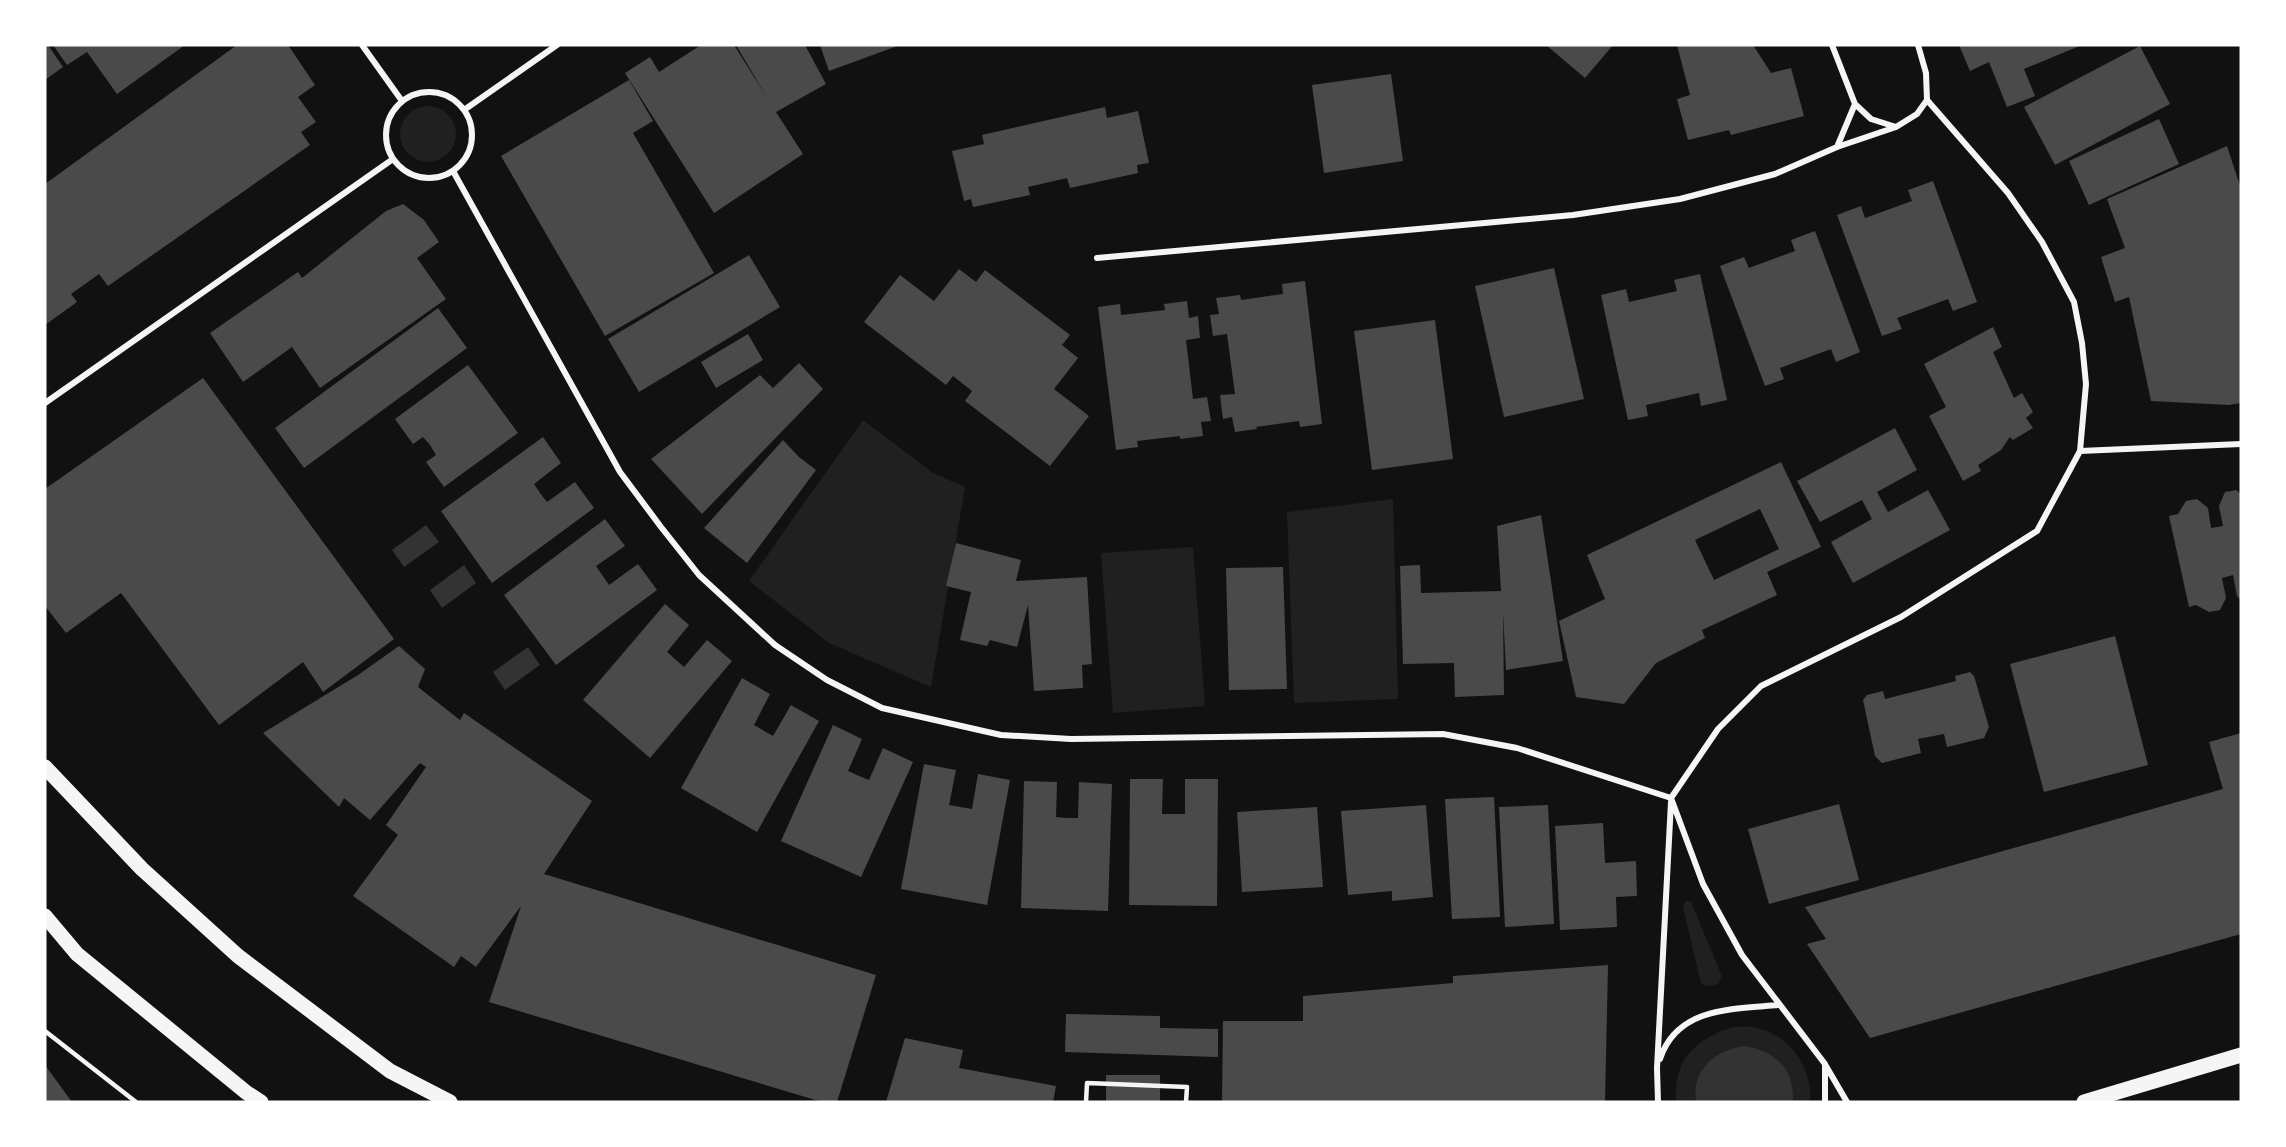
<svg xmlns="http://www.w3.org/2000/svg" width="2286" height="1147" font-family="Rubik,sans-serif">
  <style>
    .green { fill: #202020 }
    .water { fill: #333 }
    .building { fill: #4a4a4a; fill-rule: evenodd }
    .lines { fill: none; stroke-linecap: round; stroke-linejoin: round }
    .service { stroke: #f5f5f5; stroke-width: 4.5 }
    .minor { stroke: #f5f5f5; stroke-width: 6 }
    .primary { stroke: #f5f5f5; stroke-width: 15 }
  </style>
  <rect width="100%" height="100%" fill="#111"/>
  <path class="green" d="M400 134a28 28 0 1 1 56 0a28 28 0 1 1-56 0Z
    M863,420L933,473L965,487L931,687L829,643L749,581Z
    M1393,499L1398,699L1294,703L1287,512Z
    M1193,547L1205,706L1113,713L1101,553Z
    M1686,901L1691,902L1722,976L1718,984L1711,986L1703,985L1700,980L1683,906Z
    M1733,1027C1740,1027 1749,1026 1757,1028C1790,1035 1813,1068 1810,1102H1793V1100L1744,1046C1708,1052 1709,1068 1695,1098L1696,1102H1676C1673,1060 1695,1039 1733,1027Z"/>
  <path class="water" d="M426,525L439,542L404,567L392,550Z
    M464,565L476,583L442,608L430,590Z
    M528,647L540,665L505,690L493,672Z
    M1744,1046C1776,1051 1794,1068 1793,1102H1696C1691,1070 1716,1050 1744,1046Z"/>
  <path class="building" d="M45,45H48L63,67L45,80Z
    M53,45H185L117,94L87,52L67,65Z
    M237,45H288L315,85L298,97L316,122L301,132L310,145L108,286L99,274L71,294L77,302L45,325V184Z
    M701,45H734L766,96L736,45H805L826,84L776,112L803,154L714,213L625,73L650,57L659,72Z
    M820,45H900L829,71Z
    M1546,45H1613L1585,78Z
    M1677,45H1753L1771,73L1791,68L1804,116L1731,135L1729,130L1688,140L1677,99L1690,95Z
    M1959,45H2082L2024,69L2035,96L2007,107L1989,62L1970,71Z
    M2140,46L2170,104L2055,165L2024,107Z
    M1391,74L1403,161L1324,173L1312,85Z
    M629,80L653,121L633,133L714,273L605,336L501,156Z
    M1105,107L1107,118L1138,111L1149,163L1137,165L1138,173L1070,188L1067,178L1028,187L1030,195L973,207L971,199L964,201L952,151L984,144L982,135Z
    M2159,119L2179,164L2089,205L2069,161Z
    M2227,146L2241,189V403L2229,405L2151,401L2129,297L2115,302L2101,257L2125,248L2107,199Z
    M1933,181L1977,302L1953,311L1948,299L1897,318L1902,329L1882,336L1837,215L1861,206L1865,218L1912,201L1908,190Z
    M403,204L424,220L439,242L417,258L446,299L320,388L292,347L243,382L210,333L298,272L302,278L386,211Z
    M1815,231L1860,352L1836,362L1831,349L1780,368L1784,379L1765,386L1720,266L1744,257L1749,268L1795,251L1791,240Z
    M749,255L780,307L639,392L608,339Z
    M1554,268L1584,399L1504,417L1475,286Z
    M959,269L976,282L985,270L1070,335L1062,345L1078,358L1054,389L1089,416L1050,466L965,401L972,391L953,376L946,385L864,322L900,275L934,301Z
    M1700,274L1727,400L1701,406L1699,393L1646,405L1648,416L1628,420L1601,295L1626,289L1629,302L1677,291L1674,280Z
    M1305,281L1322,424L1300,427L1299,421L1256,427L1257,429L1235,432L1232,417L1223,419L1220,395L1235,394L1227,334L1213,336L1210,315L1219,314L1216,298L1240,295L1241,300L1283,294L1282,284Z
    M1187,301L1189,318L1198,316L1200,338L1186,340L1193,399L1207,397L1211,421L1201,422L1203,436L1180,439V436L1137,441L1138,447L1116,450L1098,307L1120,304L1121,315L1165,310L1164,304Z
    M438,308L467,348L304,468L275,428Z
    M1435,320L1453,459L1372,470L1354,331Z
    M1993,327L2002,347L1993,352L2014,398L2022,393L2033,412L2026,418L2033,428L2013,440L2010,437L2001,450L1978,465L1981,471L1963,481L1929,416L1946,407L1924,364Z
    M748,334L763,360L716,388L701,362Z
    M799,363L823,389L702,514L651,459L760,375L773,388Z
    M468,365L518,433L444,487L426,462L436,455L430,445L423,437L413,444L395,419Z
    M203,378L394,639L323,692L303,662L219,725L121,593L66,633L45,606V489Z
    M1895,428L1917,470L1877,492L1888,512L1928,490L1950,530L1853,583L1831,542L1872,519L1862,500L1820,522L1797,481Z
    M543,437L561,463L534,484L540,493L547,502L575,482L594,508L492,583L441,511Z
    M783,440L799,457L816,470L747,563L704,528Z
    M1781,462L1821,547L1767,572L1777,595L1702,630L1705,638L1656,663L1624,704L1576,697L1559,621L1605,599L1587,555ZM1760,509L1779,549L1714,580L1695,540Z
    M2236,490L2241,494V600L2237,596L2233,575L2222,578L2226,598L2220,610L2209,612L2196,605L2189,607L2169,516L2178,514L2186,501L2197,499L2208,508L2211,528L2223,526L2219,506L2225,492Z
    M1541,515L1563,661L1506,670L1503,612L1504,695L1455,697L1454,663L1403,664L1400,566L1420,565L1421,593L1501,591L1497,526Z
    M605,519L625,546L596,566L609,585L638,564L657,590L556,665L504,595Z
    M956,543L1021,560L1016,581L1087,577L1092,664L1082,665L1083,688L1034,691L1028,605L1017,647L990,640L987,646L960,640L971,592L946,586Z
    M1283,567L1287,689L1229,690L1226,568Z
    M665,604L689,625L667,652L684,667L707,640L732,661L650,758L583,700Z
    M2115,636L2148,765L2044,792L2010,664Z
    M399,646L425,669L418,687L460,720L464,713L592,801L544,874L876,975L837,1102H822L489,1002L521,906L476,967L461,956L454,967L353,896L398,835L386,825L426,767L420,763L370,820L344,798L339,807L263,733L358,675Z
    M1970,672L1974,676L1989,727L1984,738L1947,747L1944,734L1918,739L1921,753L1882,763L1875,756L1863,700L1867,695L1883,691L1885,699L1956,681L1955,676Z
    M742,678L770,694L754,725L773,736L791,705L819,721L757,832L681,788Z
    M833,725L862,739L848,771L859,776L869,780L883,748L913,762L861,877L781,841Z
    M2241,733V934L1870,1038L1807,944L1826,939L1805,907L2223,789L2209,742Z
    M924,764L956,770L949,805L972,809L978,774L1010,780L987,905L901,889Z
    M1130,779H1163L1162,814H1185V779H1218L1217,906L1129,905Z
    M1024,781L1057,782L1056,817L1067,818H1078L1079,782L1112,784L1108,911L1021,908Z
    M1494,797L1500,917L1452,919L1445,799Z
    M1839,804L1859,880L1769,904L1748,829Z
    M1426,805L1433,897L1392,901V891L1348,895L1341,811Z
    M1548,805L1554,924L1505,927L1499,807Z
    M1317,807L1323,887L1242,892L1237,812Z
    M1603,823L1605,863L1636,861L1637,896L1616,897L1617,927L1560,930L1555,826Z
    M1608,965L1605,1102H1222L1223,1021H1303V996L1453,983V976Z
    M1066,1014L1160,1016V1028L1218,1029V1057L1065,1052Z
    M905,1038L963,1050L959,1068L1056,1086L1053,1102H886Z
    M45,1065L72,1102H45Z
    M1106,1075H1160V1102H1106Z"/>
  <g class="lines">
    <path class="service" d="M45,1031L136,1102
      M1086,1102L1087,1083L1187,1087L1186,1102"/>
    <path class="minor" d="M362,45L402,101
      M1832,45L1855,104L1871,119L1896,127L1917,114L1927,100L1926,73L1918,45
      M386 135a43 43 0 1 1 86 0a43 43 0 1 1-86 0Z
      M464,110L557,45
      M1837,147L1855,104
      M453,171L620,472L661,527L699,575L775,645L827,680L882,708L1001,735L1071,739L1443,734L1517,748L1671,798
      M1097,258L1573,215L1680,199L1775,174L1837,147L1896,127
      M45,403L393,159
      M2080,451L2241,444
      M1671,798L1718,729L1761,686L1901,617L2037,531L2080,451L2086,384L2082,343L2074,302L2042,242L2008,193L1927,100
      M1671,798L1703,884L1742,955L1825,1064V1102
      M1660,1059C1677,1007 1733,1009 1778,1005
      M1826,1066L1847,1102
      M1658,1102L1657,1068L1671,802"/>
    <path class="primary" d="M45,767L142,869L238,956L390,1071L450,1102
      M45,916L77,954L247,1093L261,1102
      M2084,1102L2241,1055"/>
  </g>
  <rect width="2286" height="1147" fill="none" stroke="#ffffff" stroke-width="93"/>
</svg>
